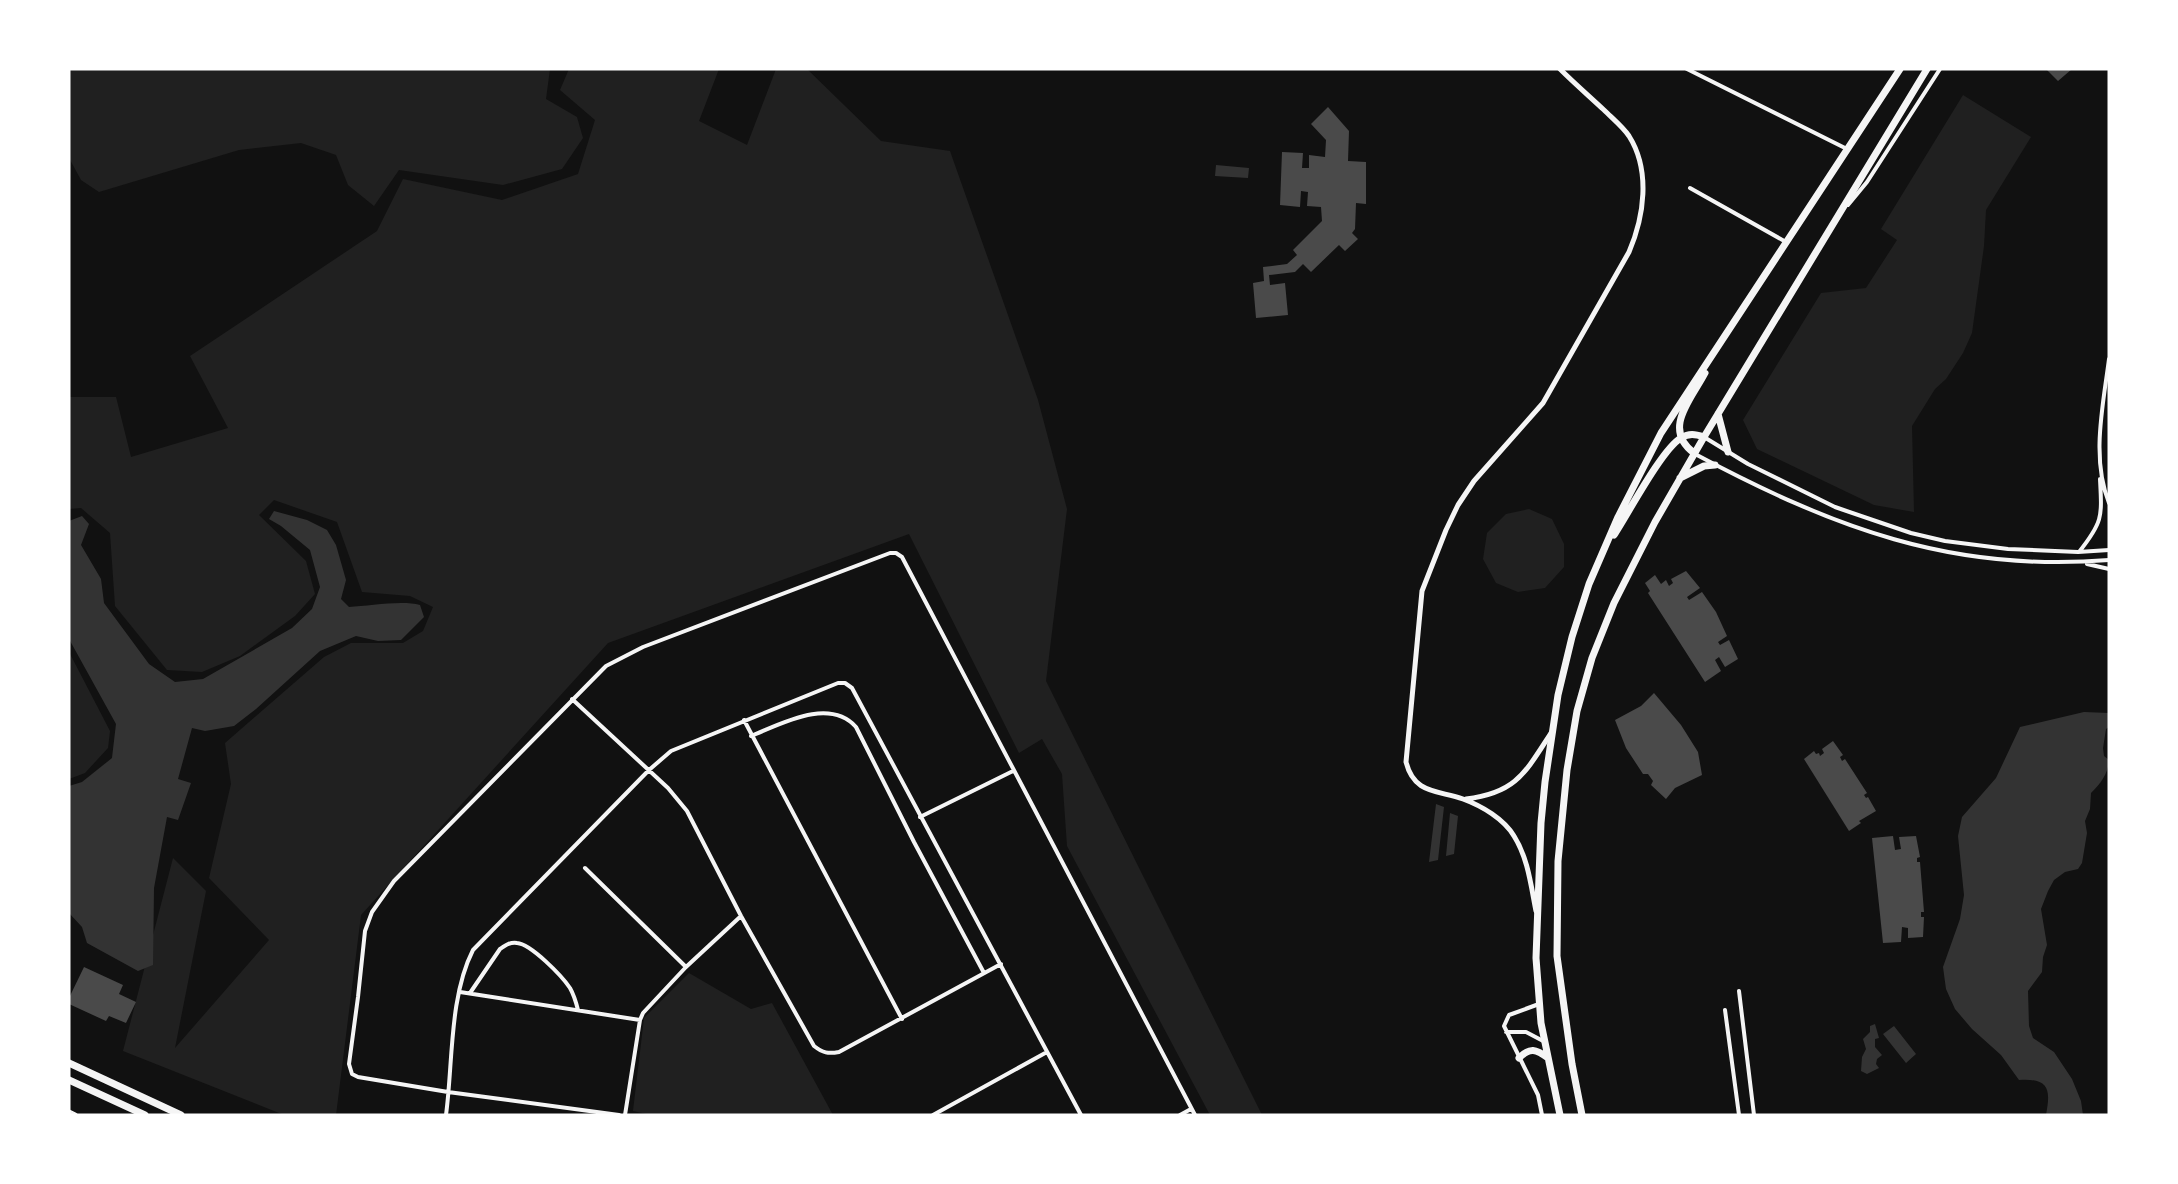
<svg xmlns="http://www.w3.org/2000/svg" width="2178" height="1184" font-family="Montserrat,sans-serif">
  <style>
    .green { fill: #202020 }
    .water { fill: #333 }
    .building { fill: #4a4a4a }
    .lines { fill: none; stroke-linecap: round; stroke-linejoin: round }
    .minor { stroke: #f5f5f5; stroke-width: 4 }
    .tertiary { stroke: #f5f5f5; stroke-width: 5 }
    .trunk { stroke: #f5f5f5; stroke-width: 7 }
  </style>
  <rect width="100%" height="100%" fill="#111"/>
  <path class="green" d="M69,69H550L546,99L577,117L583,138L562,169L503,185L399,170L374,206L348,185L336,155L301,143L239,150L99,192L81,180L69,158Z
    M569,69H719L699,121L747,145L776,69H807L881,141L950,151L1038,400L1067,509L1046,681L1262,1115H1210L1067,846L1062,774L1042,739L1019,753L909,534L608,643L361,915L336,1115H284L123,1051L173,858L206,891L175,1048L269,940L209,878L231,784L225,743L324,657L351,643H403L423,631L433,607L410,596L362,592L337,522L274,500L259,515L306,561L315,594L295,616L240,656L202,672L167,670L115,606L110,533L81,508L69,509V397H116L131,457L228,428L190,356L377,231L403,179L502,200L578,174L595,120L560,90Z
    M1963,95L2031,137L1986,210L1984,246L1972,333L1963,353L1946,379L1935,389L1912,426L1914,512L1874,505L1757,449L1743,420L1821,293L1866,288L1897,240L1881,229Z
    M1529,509L1552,519L1564,544V567L1545,588L1518,592L1496,583L1483,559L1487,533L1506,514Z
    M69,652L110,731L108,748L85,773L69,779Z
    M689,973L751,1009L772,1003L833,1115H651L633,1111L644,1018Z"/>
  <path class="water" d="M1216,165L1249,168L1248,178L1215,176Z
    M274,511L307,520L327,530L336,545L346,580L341,599L349,607C369,606 402,600 420,605L424,617L401,640L378,641L356,636L320,651L256,709L234,726L205,731L192,728L178,779L191,783L178,820L167,817L154,888L153,965L138,971L87,943L82,927L69,913V786L82,782L112,758L116,724L69,639V521L82,516L89,524L81,545L101,579L104,603L149,664L175,682L203,679L292,628L312,609L320,587L310,550L281,526L269,519Z
    M2084,712L2109,713V727L2106,729L2103,748L2104,756L2109,760C2108,774 2101,783 2091,793L2090,809L2085,821L2087,833L2082,863L2078,869L2065,872L2054,880L2048,891L2041,909L2047,945L2043,957L2042,972L2028,991L2029,1026L2033,1038L2054,1052L2072,1079L2081,1101L2083,1115H2046C2051,1089 2049,1078 2019,1080L2001,1055L1972,1029L1955,1009L1946,989L1943,967L1960,919L1964,895L1958,836L1962,817L1996,778L2020,727Z
    M1436,804L1444,807L1438,860L1429,862Z
    M1450,813L1458,816L1454,854L1446,856Z
    M1875,1024L1879,1038L1875,1039V1047L1882,1055L1877,1059L1876,1064L1879,1068L1867,1074L1861,1071L1862,1057L1866,1049L1863,1039L1870,1032V1026Z
    M1894,1026L1916,1054L1906,1063L1883,1034Z"/>
  <path class="building" d="M2046,69H2072L2058,81Z
    M1328,107L1349,131L1348,161L1366,162V204L1356,203L1355,229L1352,233L1358,239L1345,251L1339,245L1311,272L1303,264L1295,272L1269,275L1270,285L1285,283L1288,315L1256,318L1253,283L1264,281L1263,267L1287,264L1297,255L1293,250L1322,221L1321,207L1307,206L1308,192L1301,191L1300,207L1280,205L1282,152L1303,153L1302,168H1309V155L1325,157L1326,140L1311,124Z
    M1686,571L1700,588L1687,597L1689,600L1702,592L1716,612L1727,636L1718,642L1720,645L1729,640L1738,659L1725,667L1719,657L1715,660L1721,671L1705,682L1648,593L1650,591L1645,583L1655,575L1661,584L1666,580L1669,586L1673,583L1671,579Z
    M1654,693L1681,725L1698,752L1702,775L1675,788L1666,799L1651,785L1653,781L1648,774H1643L1626,748L1615,720L1641,706Z
    M1833,741L1843,755L1840,757L1842,761L1845,759L1867,793L1864,795L1866,798L1868,797L1876,811L1859,821L1861,823L1849,831L1804,759L1814,751L1816,754L1819,753L1820,756L1824,753L1822,749Z
    M1893,836L1895,850L1901,849L1899,837L1916,836L1920,857L1917,858V862H1920L1924,912H1921V917H1924L1923,937L1908,938V928L1902,927L1901,942L1883,943L1872,838Z
    M84,967L123,985L119,994L136,1002L126,1023L109,1016L106,1021L69,1004V998Z"/>
  <g class="lines">
    <path class="minor" d="M1687,69L1847,149
      M1690,188L1786,242
      M1848,205L1867,182L1940,69
      M2109,359C2103,406 2091,458 2109,503
      M1704,437L1748,464L1835,507L1911,533L1945,541L2008,549L2078,552L2109,550
      M1695,454C1832,527 1951,573 2109,560
      M2079,552C2103,522 2102,517 2100,479
      M2087,564L2109,569
      M572,699L668,788L687,811L741,916L814,1046C823,1053 828,1054 839,1052L1001,964
      M744,720L902,1019
      M751,736C781,724 829,697 856,727L914,842L984,973
      M920,817L1013,771
      M585,868L686,967
      M1739,991L1754,1115
      M460,992L640,1020
      M470,993L500,949C506,945 510,942 517,943C531,944 562,976 570,988C574,995 576,1002 578,1010
      M1539,1004L1509,1015L1504,1026L1538,1095L1542,1115
      M1725,1010L1739,1115
      M1506,1032H1526L1545,1042
      M446,1115C453,1064 449,997 473,950L649,770L671,751L838,683H845L852,688L1081,1115
      M619,1115L448,1092L358,1077L352,1074L349,1064L358,997L365,931L372,912L394,881L606,666L643,647L890,553H896L902,557L1195,1115
      M625,1115L640,1020L643,1013L686,967L741,916
      M933,1115L1047,1052
      M1180,1115L1191,1109"/>
    <path class="tertiary" d="M1466,799C1516,793 1525,773 1551,733
      M1536,911C1531,886 1528,858 1514,836C1504,819 1482,806 1463,799C1437,790 1414,794 1406,762L1422,591L1446,530L1458,505L1474,481L1543,403L1629,252C1644,217 1651,171 1629,136C1623,127 1612,118 1604,110C1589,96 1574,83 1560,69
      M69,1112L75,1115"/>
    <path class="trunk" d="M1718,414L1728,452
      M1694,453C1662,429 1691,400 1705,373
      M1680,478L1704,466L1715,465
      M1614,535C1628,514 1662,449 1681,438C1689,433 1695,434 1704,437
      M1519,1058C1530,1047 1536,1049 1548,1058
      M69,1063L181,1115
      M69,1080L145,1115
      M1560,1115L1541,1023L1536,958L1541,823L1545,782L1558,695L1572,637L1589,584L1618,517L1661,433L1900,69
      M1582,1115L1572,1064L1557,956L1558,861L1567,770L1577,711L1592,658L1614,603L1655,522L1704,437L1927,69"/>
  </g>
  <rect width="2178" height="1184" fill="none" stroke="#ffffff" stroke-width="141"/>
</svg>
